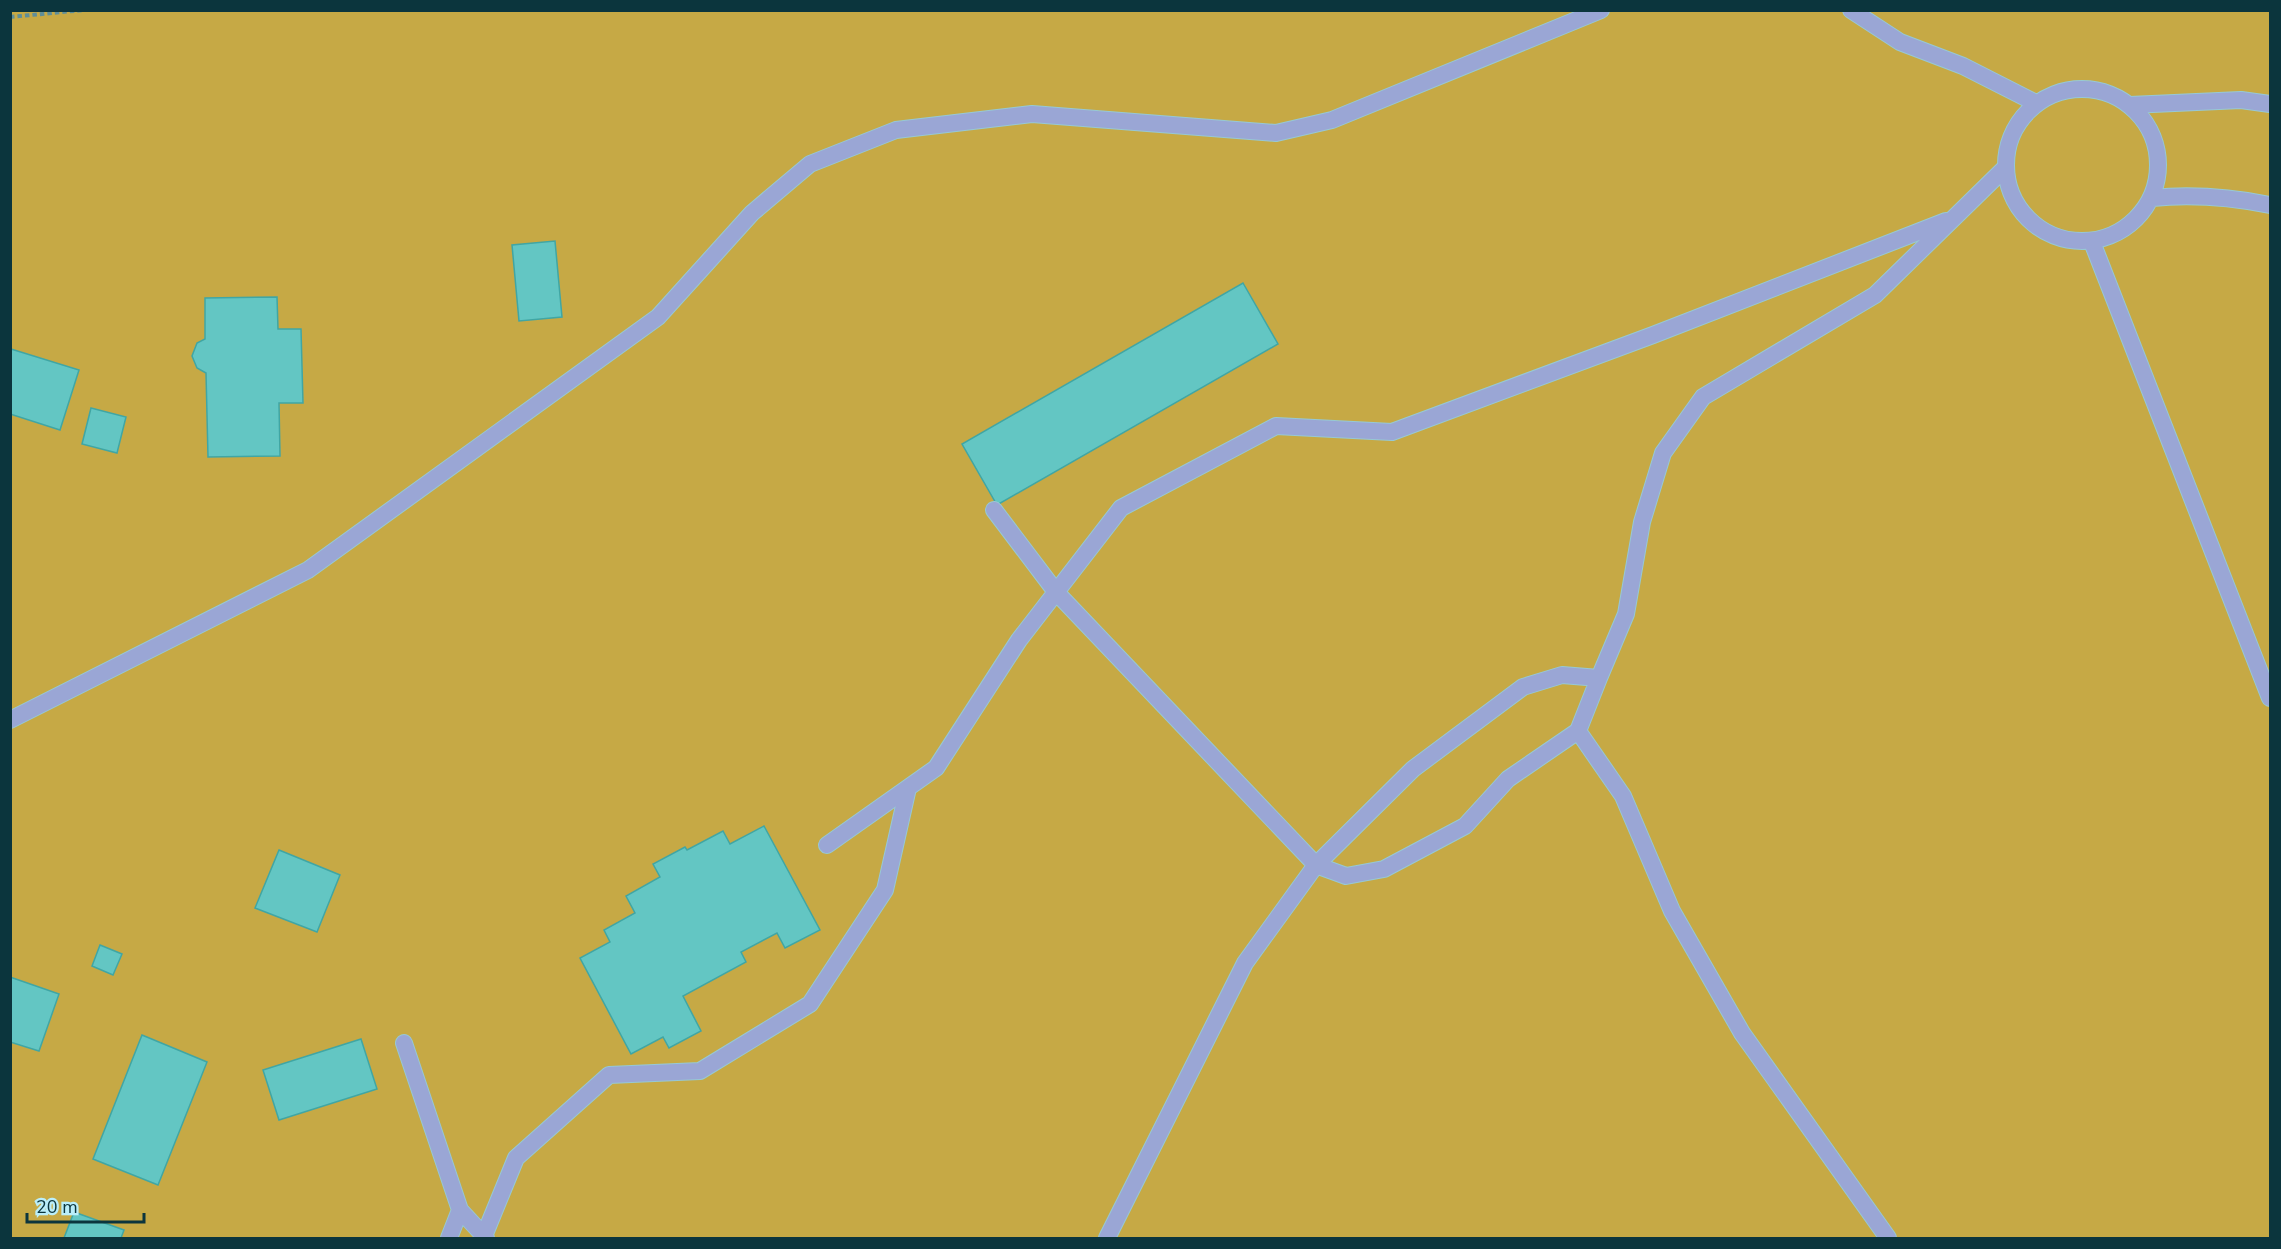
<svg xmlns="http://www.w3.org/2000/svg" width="2281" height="1249" font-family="'Nunito Sans',sans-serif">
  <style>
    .forest { fill: #c6a945 }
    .building { fill: #63c6c3; stroke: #40a6a4; stroke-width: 1.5 }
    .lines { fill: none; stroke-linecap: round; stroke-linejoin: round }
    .service-casing { stroke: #97c9d4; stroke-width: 18 }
    .path { stroke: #5f8e98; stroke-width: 4; stroke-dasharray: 4.5 3; stroke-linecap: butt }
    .service { stroke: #9aa6d5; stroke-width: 16 }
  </style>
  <rect width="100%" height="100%" fill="#baeefa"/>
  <path class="forest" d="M11,11H2270V1238H11Z"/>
  <path class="building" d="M555,241L562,317L519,321L512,245Z
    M1243,283L1278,344L997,505L962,444Z
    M277,297L278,329H301L303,403H279L280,456L208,457L206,373L197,368L192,356L197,343L205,339V298Z
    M11,349L79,370L60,430L10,414Z
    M91,408L126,417L117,453L82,444Z
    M764,826L820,930L785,948L777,933L741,952L746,962L683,996L701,1031L669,1048L663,1037L631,1054L580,958L610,942L604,930L635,913L626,896L660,877L653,864L685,847L687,850L723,831L730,844Z
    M279,850L340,875L317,932L255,908Z
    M100,945L122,954L113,975L92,966Z
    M10,977L59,994L39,1051L10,1042Z
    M142,1035L207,1062L158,1185L93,1159Z
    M361,1039L377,1089L279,1120L263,1070Z
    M74,1212L124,1230L121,1238H64Z"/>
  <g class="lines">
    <g class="service-casing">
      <path id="service" d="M1851,10L1900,42L1963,66L2036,103
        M2006 165a76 76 0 1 1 152 0a76 76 0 1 1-152 0Z
        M2130,105L2241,100L2270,104
        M2152,198C2193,194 2230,197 2270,205
        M2092,242L2270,698
        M994,510L1056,592L1316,865L1346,876L1384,869L1465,826L1508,779L1578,731L1599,678
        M10,720L308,570L658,317L752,213L810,164L896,130L1032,114L1276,133L1332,120L1601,10
        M1578,731L1623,796L1672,911L1742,1033L1888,1238
        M827,845L936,768L1019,640L1121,508L1276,426L1392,432L1653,335L1946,221
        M404,1043L460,1210L486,1238
        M484,1236L516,1158L609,1075L700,1071L810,1004L885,890L908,788
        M449,1238L460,1210
        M1107,1238L1245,963L1316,865L1413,769L1523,687L1562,675L1599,678L1626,614L1642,522L1663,453L1703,397L1875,295L2005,168"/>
    </g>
    <path class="path" d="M10,17L84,10"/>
    <use href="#service" class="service"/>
  </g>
  <rect width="2281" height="1249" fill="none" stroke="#0b353d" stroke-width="24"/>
  <path d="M27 1213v9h117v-9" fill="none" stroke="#0b353d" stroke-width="3"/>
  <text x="36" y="1213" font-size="18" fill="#0b353d" stroke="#baeefa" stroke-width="4.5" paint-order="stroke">20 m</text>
</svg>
